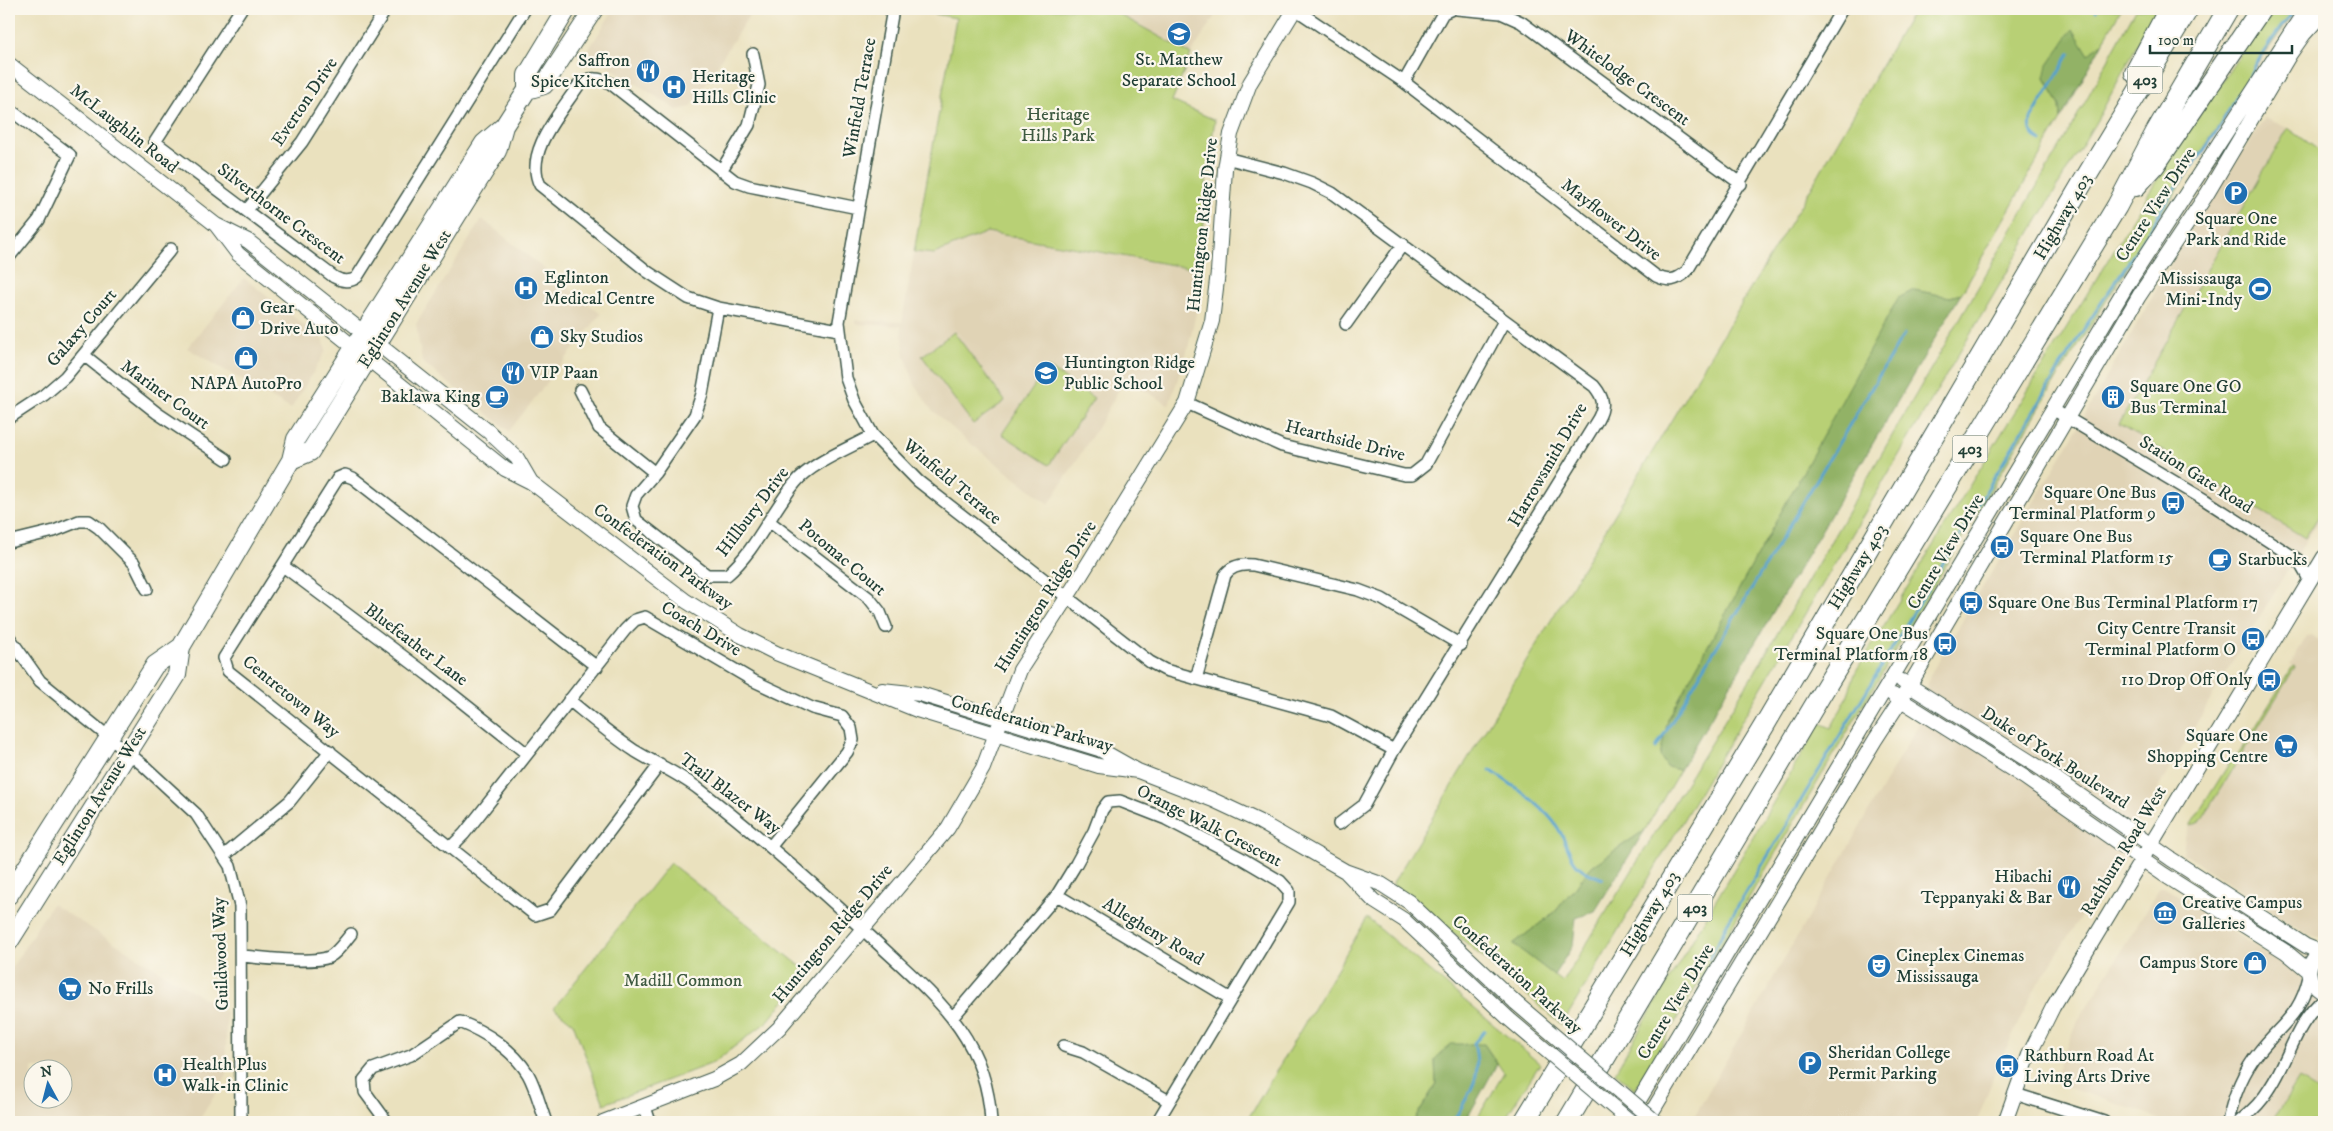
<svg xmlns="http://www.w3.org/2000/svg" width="2333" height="1131" font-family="'IM FELL DW Pica',serif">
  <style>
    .built { fill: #e0d3b5; fill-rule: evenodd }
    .green { fill: #b8d075; stroke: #6c8654 }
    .forest { fill: #92b266; stroke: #58784d }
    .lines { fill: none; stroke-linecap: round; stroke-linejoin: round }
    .stream { stroke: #55a2ce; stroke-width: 3 }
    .minor-casing { stroke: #3d5649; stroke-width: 14 }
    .tertiary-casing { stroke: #3d5649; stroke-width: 16 }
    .primary-casing { stroke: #3d5649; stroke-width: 20 }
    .motorway-casing { stroke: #3d5649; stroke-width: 22 }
    .minor { stroke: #fff; stroke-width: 11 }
    .tertiary { stroke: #fff; stroke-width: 14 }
    .primary { stroke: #fff; stroke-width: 18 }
    .motorway { stroke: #fff; stroke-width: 20 }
    .tertiary-bridge-casing { stroke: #3d5649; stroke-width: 16; stroke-linecap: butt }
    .tertiary-bridge { stroke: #fff; stroke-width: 14 }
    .labels { text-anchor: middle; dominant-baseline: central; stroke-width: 4.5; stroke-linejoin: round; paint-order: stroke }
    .shield { fill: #fbf7ec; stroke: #61756b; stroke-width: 1 }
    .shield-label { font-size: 16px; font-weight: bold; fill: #1f3d34 }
    .poi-label { font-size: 18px; fill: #1f3d34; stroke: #fbf7ec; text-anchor: start }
    .street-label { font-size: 18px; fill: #1f3d34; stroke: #fbf7ec }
    .park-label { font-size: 18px; fill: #3e5a41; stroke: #fbf7ec }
  </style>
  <rect width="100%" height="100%" fill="#fbf7ec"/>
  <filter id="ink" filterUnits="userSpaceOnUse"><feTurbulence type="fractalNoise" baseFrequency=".02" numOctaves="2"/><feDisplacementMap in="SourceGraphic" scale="10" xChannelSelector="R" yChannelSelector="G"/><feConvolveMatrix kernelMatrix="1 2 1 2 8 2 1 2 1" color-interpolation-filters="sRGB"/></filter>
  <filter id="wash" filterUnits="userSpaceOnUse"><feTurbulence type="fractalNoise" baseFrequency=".0096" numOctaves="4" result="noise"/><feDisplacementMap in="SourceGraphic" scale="20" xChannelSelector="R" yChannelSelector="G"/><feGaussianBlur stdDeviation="1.12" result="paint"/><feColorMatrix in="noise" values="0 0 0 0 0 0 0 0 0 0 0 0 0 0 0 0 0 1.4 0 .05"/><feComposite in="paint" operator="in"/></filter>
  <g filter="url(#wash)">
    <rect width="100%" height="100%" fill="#eae1be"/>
    <path class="built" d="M614,9H753L691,107L677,110L587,52Z
      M1120,9H1219L1191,54L1117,13Z
      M2265,118L2288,128L2324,154V513L2282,579L2111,868L2033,992L1996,1070L1977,1122H1691L1918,725L1930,675L2065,450L2187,236Z
      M482,219L601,314L509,431L422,362L416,324Z
      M987,232L1201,270L1199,300L1188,348L1169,405L1125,379L1097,428L1049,504L966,440L931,409L915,385L905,356L901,326L856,324V320L902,322L914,252L934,254Z
      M244,278L324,341L326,351L291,409L187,348Z
      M2311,635L2324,645V937H2317L2306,934L2183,853L2185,836L2190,826L2199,824L2295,667L2290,664L2307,636Z
      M2160,887H2164L2298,975L2317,994L2324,997V1122H2164L2145,1113L2058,1084L2054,1078L2078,1021Z
      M52,904L226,1012V1077L198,1122H9V972ZM32,1068H62V1098H32Z"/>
    <path class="green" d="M909,9H1120L1117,13L1191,54L1172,101L1215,120L1207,169L1201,270L987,232L934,254L914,252L956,18Z
      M1914,9H2121L2103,42L2089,55L2073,30L2045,78L2060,106L2061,119L1961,294L1950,297L1914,290L1898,299L1668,719V767L1680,770L1645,830L1592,866L1555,912L1513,944L1563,982L1759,665L2070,129L2136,9H2156L2100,115L1562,1025L1459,937L1395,891L1393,883L1811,188Z
      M2271,9H2297L2263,56L2059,375L1635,1090L1615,1072L1820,723L1831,728L1846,700L1856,671L2171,157Z
      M2288,128L2324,154V508L2305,538L2119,424Z
      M954,332L1005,401L973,424L922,356Z
      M1047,367L1094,398L1049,465L1002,434Z
      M2293,666L2295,667L2199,824L2190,826L2229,764L2237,757Z
      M670,863L808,972L768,1021L713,1063L604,1104L573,1023L554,1008Z
      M1367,918L1540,1064L1503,1122H1475L1504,1073L1484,1044L1435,1059L1436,1084L1413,1122H1246Z
      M2299,1079L2324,1095V1122H2279L2274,1119Z"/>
    <path class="forest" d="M2073,29L2089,55L2103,42L2061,119L2060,106L2045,78L2048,65Z
      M1914,290L1950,297L1961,294L1680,770L1667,767L1660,756L1668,719L1898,298Z
      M1645,830L1595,911L1576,918L1573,945L1554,975L1513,944L1555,912L1592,866Z
      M1451,1044H1484L1497,1064L1465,1122H1413L1436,1084L1435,1059Z"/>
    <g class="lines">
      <path class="stream" d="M2096,11L2097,9
        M2041,141C2031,134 2029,130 2031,119L2070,53
        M2158,215C2173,187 2196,164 2213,137C2240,94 2262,47 2296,9
        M1656,748L1904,334
        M1490,770C1512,785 1536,800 1553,821C1576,850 1561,865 1603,879
        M1709,959L1727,924L2076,341L2161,213
        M1453,1122C1470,1090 1483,1081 1474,1043L1485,1031"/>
    </g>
  </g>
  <g filter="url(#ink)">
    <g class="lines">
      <g class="minor-casing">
        <path id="minor" d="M241,9L155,142L334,277C341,281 350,283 357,277L525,9
          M893,9L839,322L846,378L854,400L873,435L918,481L1150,662L1165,670L1331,716L1394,750
          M1295,9L1404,82L1656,276C1669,282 1676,281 1687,271L1842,9
          M1457,9L1501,13L1521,22L1741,184
          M1404,82L1443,13L1452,9
          M9,109L70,155L39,220L9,257
          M1226,158L1284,173L1312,183L1332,193L1594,386C1604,398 1605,406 1598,419L1394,750L1364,805L1339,824
          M721,171L749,125L759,85L753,54
          M247,210L302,142L386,9
          M718,308L702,394L695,415L655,473L636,495L632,506L636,520L707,575H727C756,550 771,512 795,483C811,463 850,448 873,435
          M1346,324L1403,244
          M839,330L718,308L688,298L648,272L540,185C523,152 563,110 580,83C591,77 599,78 610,83L735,181L749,186L858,208
          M85,356L157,413L226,459
          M580,390L599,428L655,473
          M1187,403L1282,446L1404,475H1412L1426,464L1504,321
          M2054,410L2205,500L2298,560L2310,581
          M9,418L44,395L65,377L171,249
          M770,522L869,598L880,612L886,627
          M9,542L54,531L79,521H89L99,528L134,563L147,589
          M283,566L428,675L526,753
          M9,637L40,681L143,765L196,814L230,866L240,906L241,1122
          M597,667L353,478L345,475L338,478L224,658L228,671L535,915L550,910L660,764
          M1196,679L1225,575C1231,566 1242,564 1253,565L1358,590L1382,599L1461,645
          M569,700C590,717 612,736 635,751C656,764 680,774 700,790C760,836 816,886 872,938C930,993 987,1034 991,1122
          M451,847L464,834L625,630L635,620L645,617L754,681L812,708L842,716L851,728L853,740L847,752L771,846
          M225,855L290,801L330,751
          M1057,895L1231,999
          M242,956C261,958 313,964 329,957C338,952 344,942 351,934
          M953,1017L1057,895L1076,864L1094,831L1102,810L1108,802L1120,801L1166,819L1241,858L1280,881L1289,891V902L1157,1122
          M1064,1046L1083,1052L1169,1101
          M2015,1094L2104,1122
          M645,1107L650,1122
          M387,1122L365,1092L364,1080L373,1069L411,1055L460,1022C486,1032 513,1050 528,1074C536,1088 540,1107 546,1122
          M2228,1122C2233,1097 2243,1072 2259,1052C2282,1023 2300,1016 2309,977
          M2239,1122C2251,1112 2262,1102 2270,1088C2290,1058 2295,1023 2324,999"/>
      </g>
      <g class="tertiary-casing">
        <path id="tertiary" d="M9,64L216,225L248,241L489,432L517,458L531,482
          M216,225L238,254L505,469L531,482L686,601L740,635L776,653L917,710L1099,766L1138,771
          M1902,681L2045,771L2171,859L2286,933L2306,946L2321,952
          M882,690L920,694L1099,749L1138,771L1213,800L1258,821L1345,871L1381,884L1409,902L1516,1003
          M1893,695L2024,777L2163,874L2286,952L2309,971
          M1347,873L1374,901L1404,920L1509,1019
          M2324,951C2304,960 2305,983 2324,992
          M603,1122L714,1079L741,1064L779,1028L948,828L983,768L1020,670L1073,588L1187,403L1212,321L1218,272L1225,169L1231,134L1250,83L1295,9
          M1626,1122L2127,285L2299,20L2309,9
          M1646,1122L1875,740L1901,700L2139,296L2207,194L2290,54L2304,34L2324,12
          M2005,1122L2029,1055L2053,1007L2324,557"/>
      </g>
      <g class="primary-casing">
        <path id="primary" d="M527,90L544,85L594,9
          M291,460L310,452L497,151L504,126L527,90V75L567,9
          M9,895L155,665L181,647
          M9,942L177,675L181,647L291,460L296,439L484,143L504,126"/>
      </g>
      <g class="motorway-casing">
        <path id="motorway" d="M2135,73L2169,9
          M2136,186L2155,165L2261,9
          M1524,1122L1764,726L2083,182L2188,9
          M1567,1122L1822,693L2117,206L2157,130L2228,9"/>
      </g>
      <use href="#minor" class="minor"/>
      <use href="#tertiary" class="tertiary"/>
      <use href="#primary" class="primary"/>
      <use href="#motorway" class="motorway"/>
      <g class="tertiary-bridge-casing">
        <path id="tertiary-bridge" d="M1516,1003L1656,1122
          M1509,1019L1631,1122"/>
      </g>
      <use href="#tertiary-bridge" class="tertiary-bridge"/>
    </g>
  </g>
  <defs>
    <g id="school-disc" transform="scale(1.25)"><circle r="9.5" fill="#1f6fb2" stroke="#fbf7ec"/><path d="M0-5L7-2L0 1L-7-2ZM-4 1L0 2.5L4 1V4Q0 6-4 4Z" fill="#fff"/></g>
    <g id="restaurant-disc" transform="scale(1.25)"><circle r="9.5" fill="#1f6fb2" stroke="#fbf7ec"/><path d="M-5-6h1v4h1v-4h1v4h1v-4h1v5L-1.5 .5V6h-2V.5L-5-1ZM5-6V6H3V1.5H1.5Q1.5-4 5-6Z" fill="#fff"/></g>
    <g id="hospital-disc" transform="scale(1.25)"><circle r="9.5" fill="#1f6fb2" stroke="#fbf7ec"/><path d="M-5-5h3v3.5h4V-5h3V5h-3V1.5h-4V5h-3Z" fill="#fff"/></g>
    <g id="parking-disc" transform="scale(1.25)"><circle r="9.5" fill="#1f6fb2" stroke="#fbf7ec"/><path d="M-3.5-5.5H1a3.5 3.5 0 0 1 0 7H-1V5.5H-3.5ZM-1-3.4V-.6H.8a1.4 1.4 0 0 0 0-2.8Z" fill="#fff"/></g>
    <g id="stadium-disc" transform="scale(1.25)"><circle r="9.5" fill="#1f6fb2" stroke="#fbf7ec"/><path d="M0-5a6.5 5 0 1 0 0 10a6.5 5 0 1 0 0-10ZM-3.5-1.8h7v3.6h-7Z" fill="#fff"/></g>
    <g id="shop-disc" transform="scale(1.25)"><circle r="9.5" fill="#1f6fb2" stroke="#fbf7ec"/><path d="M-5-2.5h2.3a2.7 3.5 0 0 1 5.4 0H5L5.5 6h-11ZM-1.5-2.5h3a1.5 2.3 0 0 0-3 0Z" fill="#fff"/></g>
    <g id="cafe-disc" transform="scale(1.25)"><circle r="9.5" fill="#1f6fb2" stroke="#fbf7ec"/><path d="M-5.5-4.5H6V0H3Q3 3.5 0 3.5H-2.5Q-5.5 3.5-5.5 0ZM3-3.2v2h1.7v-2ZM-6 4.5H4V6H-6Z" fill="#fff"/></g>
    <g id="building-disc" transform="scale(1.25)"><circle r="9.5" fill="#1f6fb2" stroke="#fbf7ec"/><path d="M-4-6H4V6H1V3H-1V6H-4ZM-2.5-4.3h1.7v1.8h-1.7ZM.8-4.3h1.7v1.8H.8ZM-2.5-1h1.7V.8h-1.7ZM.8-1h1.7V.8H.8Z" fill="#fff"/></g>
    <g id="bus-disc" transform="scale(1.25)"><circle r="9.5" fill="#1f6fb2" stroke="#fbf7ec"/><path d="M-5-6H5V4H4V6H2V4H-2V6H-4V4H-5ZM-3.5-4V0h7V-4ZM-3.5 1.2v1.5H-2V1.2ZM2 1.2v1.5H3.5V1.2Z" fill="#fff"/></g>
    <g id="supermarket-disc" transform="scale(1.25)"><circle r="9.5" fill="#1f6fb2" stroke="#fbf7ec"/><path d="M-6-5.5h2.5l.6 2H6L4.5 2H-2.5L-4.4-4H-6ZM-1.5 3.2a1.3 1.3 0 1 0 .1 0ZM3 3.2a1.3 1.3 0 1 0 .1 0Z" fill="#fff"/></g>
    <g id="museum-disc" transform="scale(1.25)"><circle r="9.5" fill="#1f6fb2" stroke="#fbf7ec"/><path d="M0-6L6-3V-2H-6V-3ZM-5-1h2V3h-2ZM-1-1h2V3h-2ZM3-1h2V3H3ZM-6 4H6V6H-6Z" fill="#fff"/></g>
    <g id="theatre-disc" transform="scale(1.25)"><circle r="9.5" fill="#1f6fb2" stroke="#fbf7ec"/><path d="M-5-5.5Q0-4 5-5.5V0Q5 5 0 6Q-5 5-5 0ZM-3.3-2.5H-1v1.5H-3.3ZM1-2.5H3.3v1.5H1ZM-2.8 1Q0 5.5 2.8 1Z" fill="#fff"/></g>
  </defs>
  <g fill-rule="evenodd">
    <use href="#school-disc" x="1179" y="34"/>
    <use href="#restaurant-disc" x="648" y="71"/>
    <use href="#hospital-disc" x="674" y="87"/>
    <use href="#parking-disc" x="2236" y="193"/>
    <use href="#hospital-disc" x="526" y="288"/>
    <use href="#stadium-disc" x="2260" y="289"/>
    <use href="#shop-disc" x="243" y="318"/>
    <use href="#shop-disc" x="542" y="337"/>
    <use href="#shop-disc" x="246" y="358"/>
    <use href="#restaurant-disc" x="513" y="373"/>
    <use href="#school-disc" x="1046" y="373"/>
    <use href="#cafe-disc" x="497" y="397"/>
    <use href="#building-disc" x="2113" y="397"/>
    <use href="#bus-disc" x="2173" y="503"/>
    <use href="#bus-disc" x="2002" y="547"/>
    <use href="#cafe-disc" x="2220" y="560"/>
    <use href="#bus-disc" x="1971" y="603"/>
    <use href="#bus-disc" x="2253" y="639"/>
    <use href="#bus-disc" x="1945" y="644"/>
    <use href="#bus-disc" x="2269" y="680"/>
    <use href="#supermarket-disc" x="2286" y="746"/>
    <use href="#restaurant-disc" x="2069" y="887"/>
    <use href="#museum-disc" x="2165" y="913"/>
    <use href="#shop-disc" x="2255" y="963"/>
    <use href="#theatre-disc" x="1879" y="966"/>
    <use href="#supermarket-disc" x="70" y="989"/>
    <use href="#parking-disc" x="1810" y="1063"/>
    <use href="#bus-disc" x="2007" y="1066"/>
    <use href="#hospital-disc" x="165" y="1075"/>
  </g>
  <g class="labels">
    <g class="shield">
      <rect x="2127.5" y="66.5" width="35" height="27" rx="4"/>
      <rect x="1952.5" y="435.5" width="35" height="27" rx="4"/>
      <rect x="1677.5" y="894.5" width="35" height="27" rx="4"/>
    </g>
    <g class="shield-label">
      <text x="2145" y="80">403</text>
      <text x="1970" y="449">403</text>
      <text x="1695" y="908">403</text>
    </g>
    <g class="poi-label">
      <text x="1179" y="60" text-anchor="middle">St. Matthew<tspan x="1179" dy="21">Separate School</tspan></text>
      <text x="630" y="61" text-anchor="end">Saffron<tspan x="630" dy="21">Spice Kitchen</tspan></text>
      <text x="692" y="77">Heritage<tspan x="692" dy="21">Hills Clinic</tspan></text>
      <text x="2236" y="219" text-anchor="middle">Square One<tspan x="2236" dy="21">Park and Ride</tspan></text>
      <text x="544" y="278">Eglinton<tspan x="544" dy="21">Medical Centre</tspan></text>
      <text x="2242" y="279" text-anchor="end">Mississauga<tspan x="2242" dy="21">Mini-Indy</tspan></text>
      <text x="260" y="308">Gear<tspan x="260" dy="21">Drive Auto</tspan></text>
      <text x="560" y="337">Sky Studios</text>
      <text x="1064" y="363">Huntington Ridge<tspan x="1064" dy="21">Public School</tspan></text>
      <text x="530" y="373">VIP Paan</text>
      <text x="246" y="384" text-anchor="middle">NAPA AutoPro</text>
      <text x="2130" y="387">Square One GO<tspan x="2130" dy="21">Bus Terminal</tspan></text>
      <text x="480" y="397" text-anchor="end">Baklawa King</text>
      <text x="2156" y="493" text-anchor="end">Square One Bus<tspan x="2156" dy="21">Terminal Platform 9</tspan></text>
      <text x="2020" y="537">Square One Bus<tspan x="2020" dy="21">Terminal Platform 15</tspan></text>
      <text x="2238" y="560">Starbucks</text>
      <text x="1988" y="603">Square One Bus Terminal Platform 17</text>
      <text x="2236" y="629" text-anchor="end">City Centre Transit<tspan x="2236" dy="21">Terminal Platform O</tspan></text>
      <text x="1928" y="634" text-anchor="end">Square One Bus<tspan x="1928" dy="21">Terminal Platform 18</tspan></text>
      <text x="2252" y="680" text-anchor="end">110 Drop Off Only</text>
      <text x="2268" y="736" text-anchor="end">Square One<tspan x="2268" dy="21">Shopping Centre</tspan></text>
      <text x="2052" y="877" text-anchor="end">Hibachi<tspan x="2052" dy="21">Teppanyaki &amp; Bar</tspan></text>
      <text x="2182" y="903">Creative Campus<tspan x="2182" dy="21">Galleries</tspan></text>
      <text x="1896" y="956">Cineplex Cinemas<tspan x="1896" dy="21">Mississauga</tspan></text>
      <text x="2238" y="963" text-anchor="end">Campus Store</text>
      <text x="88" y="989">No Frills</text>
      <text x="1828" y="1053">Sheridan College<tspan x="1828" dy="21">Permit Parking</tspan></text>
      <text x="2024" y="1056">Rathburn Road At<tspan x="2024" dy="21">Living Arts Drive</tspan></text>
      <text x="182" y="1065">Health Plus<tspan x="182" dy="21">Walk-in Clinic</tspan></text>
    </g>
    <g class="street-label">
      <text transform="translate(1627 78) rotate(36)">Whitelodge Crescent</text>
      <text transform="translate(860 98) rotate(-80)">Winfield Terrace</text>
      <text transform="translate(305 102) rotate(-56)">Everton Drive</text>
      <text transform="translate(124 129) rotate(38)">McLaughlin Road</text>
      <text transform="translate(2156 205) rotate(-57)">Centre View Drive</text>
      <text transform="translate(281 214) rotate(37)">Silverthorne Crescent</text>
      <text transform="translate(2063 217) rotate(-60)">Highway 403</text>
      <text transform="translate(1611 220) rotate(38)">Mayflower Drive</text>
      <text transform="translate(1203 225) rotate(-84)">Huntington Ridge Drive</text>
      <text transform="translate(405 299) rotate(-58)">Eglinton Avenue West</text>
      <text transform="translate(82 328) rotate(-49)">Galaxy Court</text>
      <text transform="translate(165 395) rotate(36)">Mariner Court</text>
      <text transform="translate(1345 441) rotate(14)">Hearthside Drive</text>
      <text transform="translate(1548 465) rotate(-60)">Harrowsmith Drive</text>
      <text transform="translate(2196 475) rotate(32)">Station Gate Road</text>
      <text transform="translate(952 482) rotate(40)">Winfield Terrace</text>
      <text transform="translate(753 512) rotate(-53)">Hillbury Drive</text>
      <text transform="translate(1946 552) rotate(-59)">Centre View Drive</text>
      <text transform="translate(663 557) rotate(36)">Confederation Parkway</text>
      <text transform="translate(842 558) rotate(40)">Potomac Court</text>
      <text transform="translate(1858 567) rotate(-59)">Highway 403</text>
      <text transform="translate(1046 597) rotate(-58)">Huntington Ridge Drive</text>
      <text transform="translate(701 629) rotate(31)">Coach Drive</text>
      <text transform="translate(416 645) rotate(37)">Bluefeather Lane</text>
      <text transform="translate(291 697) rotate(39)">Centretown Way</text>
      <text transform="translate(1032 724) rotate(16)">Confederation Parkway</text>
      <text transform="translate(2055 758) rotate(33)">Duke of York Boulevard</text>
      <text transform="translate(730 794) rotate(37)">Trail Blazer Way</text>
      <text transform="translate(100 796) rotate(-58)">Eglinton Avenue West</text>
      <text transform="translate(1209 826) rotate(27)">Orange Walk Crescent</text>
      <text transform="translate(2124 851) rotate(-59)">Rathburn Road West</text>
      <text transform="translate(1650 914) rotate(-59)">Highway 403</text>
      <text transform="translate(1153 932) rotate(31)">Allegheny Road</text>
      <text transform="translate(833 934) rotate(-50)">Huntington Ridge Drive</text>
      <text transform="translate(221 954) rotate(-92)">Guildwood Way</text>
      <text transform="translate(1517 975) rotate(42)">Confederation Parkway</text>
      <text transform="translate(1676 1002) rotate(-59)">Centre View Drive</text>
    </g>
    <g class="park-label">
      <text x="1058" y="115">Heritage<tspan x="1058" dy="21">Hills Park</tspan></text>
      <text x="683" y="981">Madill Common</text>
    </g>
  </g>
  <rect width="2333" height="1131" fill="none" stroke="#fbf7ec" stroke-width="30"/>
  <g transform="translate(48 1084) rotate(353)"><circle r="24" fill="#fbf7ec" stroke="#a3ada2"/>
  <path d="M0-4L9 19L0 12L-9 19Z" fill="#1f6fb2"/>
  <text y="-8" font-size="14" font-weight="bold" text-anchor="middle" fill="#1f3d34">N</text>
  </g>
  <path d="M2150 45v8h142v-8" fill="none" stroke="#1f3d34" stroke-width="2.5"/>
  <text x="2158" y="45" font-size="15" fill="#1f3d34" stroke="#fbf7ec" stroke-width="4" paint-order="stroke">100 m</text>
</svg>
